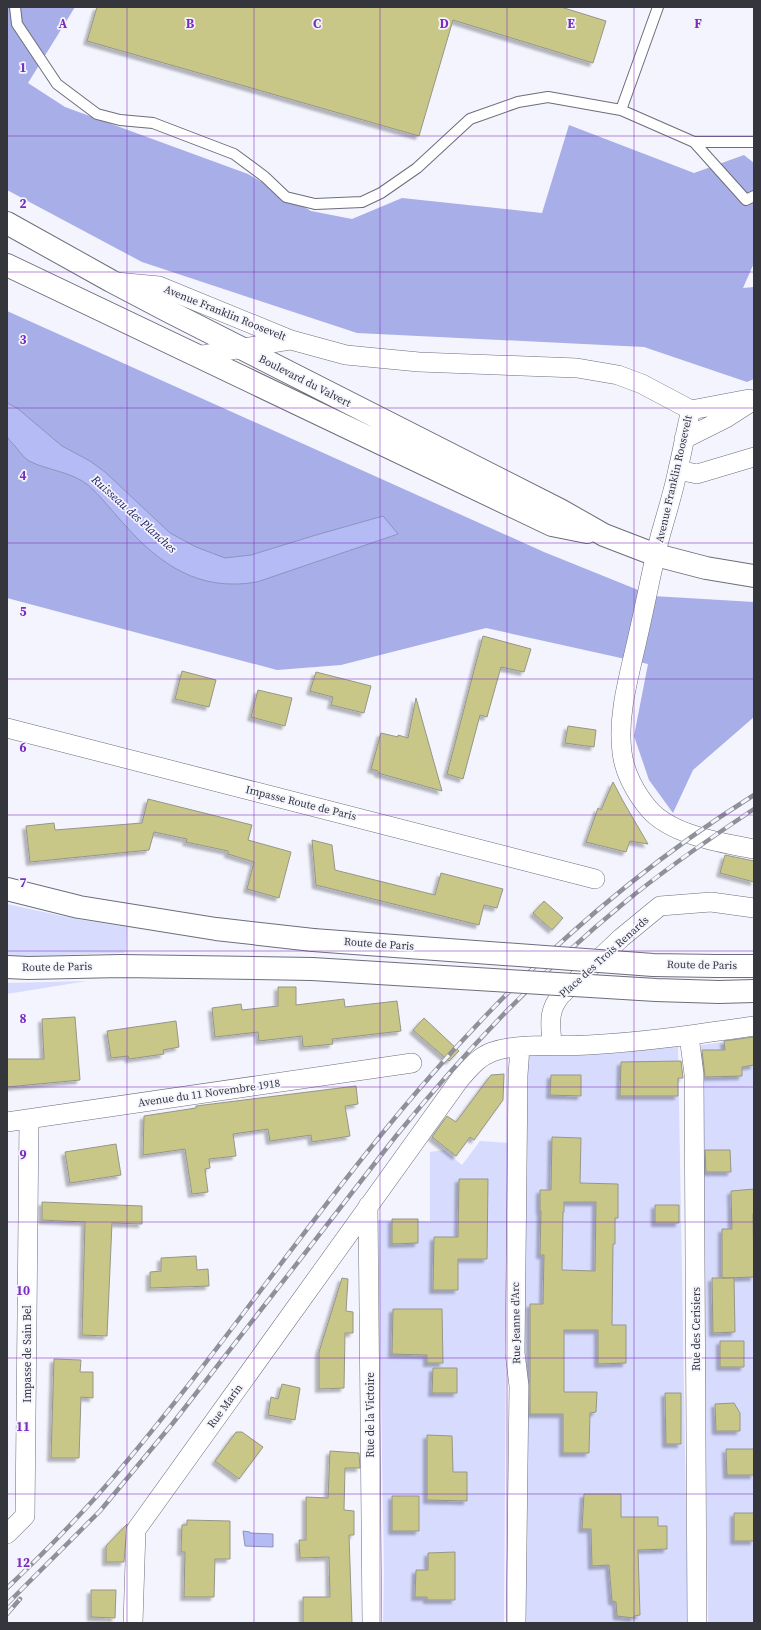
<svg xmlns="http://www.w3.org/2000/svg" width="761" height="1630" font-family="'Source Serif 4',serif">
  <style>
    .green { fill: #d7dbfe }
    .forest { fill: #a8aee7 }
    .water { fill: #b5bbf4; stroke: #8f93bd }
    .building { fill: #c8c788; stroke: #969688; fill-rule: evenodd; filter: url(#shadow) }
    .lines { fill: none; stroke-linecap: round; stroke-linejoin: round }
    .lane-casing { stroke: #6d6e7b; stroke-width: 12 }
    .street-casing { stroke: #6d6e7b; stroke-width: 20 }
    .primary-casing { stroke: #6d6e7b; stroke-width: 24 }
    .lane { stroke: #fff; stroke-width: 10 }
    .street { stroke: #fff; stroke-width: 19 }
    .primary { stroke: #fff; stroke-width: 22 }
    .rail-casing { stroke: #8f9098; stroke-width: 4.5 }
    .rail { stroke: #f3f4fd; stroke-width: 3; stroke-dasharray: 9; stroke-linecap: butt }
    .primary-bridge-casing { stroke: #6d6e7b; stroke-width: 24; stroke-linecap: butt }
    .primary-bridge { stroke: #fff; stroke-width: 22 }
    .grid { fill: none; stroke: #7b2cbf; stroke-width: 1; stroke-opacity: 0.55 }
    .labels { text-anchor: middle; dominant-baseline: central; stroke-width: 3.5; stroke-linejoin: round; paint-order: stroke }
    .street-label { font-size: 11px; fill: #35363c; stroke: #f3f4fd }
    .water-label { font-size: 12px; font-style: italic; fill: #272465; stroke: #f3f4fd }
    .grid-label { font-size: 13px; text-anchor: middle; font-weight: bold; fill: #7b2cbf; stroke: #f3f4fd; stroke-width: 3.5; stroke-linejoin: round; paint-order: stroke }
  </style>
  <defs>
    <filter id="shadow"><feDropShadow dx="-3.5" dy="3.5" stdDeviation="1" flood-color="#0004"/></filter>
  </defs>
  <rect width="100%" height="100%" fill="#f3f4fd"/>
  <path class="green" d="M7,904L76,919L127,927L126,950L124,953C85,953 46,957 7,956Z
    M87,981L7,994V983Z
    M754,1038V1623H708L701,1045Z
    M678,1044L688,1623H522L523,1055Z
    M480,1141L510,1143L506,1341L504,1623H383L384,1573L378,1220L430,1221V1152L444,1150L462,1165Z"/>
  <path class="forest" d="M7,7H75L28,83L65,107L248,174L311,211L352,219L402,198L542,213L569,125L694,173L744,155L754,163V263L743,288L754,287V379L747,382L644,347L357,333L142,262L7,190Z
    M7,311L544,552L653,596L754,602V717L693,770L673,813L649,780L634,736L648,664L486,628L341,665L277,670L7,598Z"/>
  <path class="water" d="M7,403L17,408L62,446L90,461L105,472L170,533L196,547L225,558L251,555L316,535L383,516L398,534L257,582C199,592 160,565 123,523C111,510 101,496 88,485C70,471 49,471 29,461C23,457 19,451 15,446C12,443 8,439 7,436C5,430 7,410 7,403Z
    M243,1531L250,1532V1533L273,1534V1547L245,1546Z"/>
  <path class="building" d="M97,7H561L606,21L593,63L453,20L419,136L87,41Z
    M483,636L531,649L524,672L501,667L487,717L480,715L463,779L447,774Z
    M182,671L216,680L209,707L175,699Z
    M316,672L371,686L364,713L331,705L333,697L310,691Z
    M258,690L292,698L285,726L251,717Z
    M416,698L442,791L378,773V771L371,769L381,733L398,737V735L408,738Z
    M568,726L596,730L594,747L565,743Z
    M613,782L623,801L648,844L630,841L626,852L586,842L598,808L601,810Z
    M148,799L252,825L248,840L291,852L279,898L247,889L254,862L228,854V851L186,842L187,839L154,832L149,850L30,862L26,826L54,823L55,830L142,823Z
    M312,840L332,845L335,870L435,895L441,873L503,889L497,908L484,905L479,925L316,885Z
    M725,855L754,861V882L720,873Z
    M544,901L563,918L552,930L533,913Z
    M278,987H296V1005L344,999L345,1007L397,1001L401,1031L332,1039L333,1044L303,1047L302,1036L259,1041L258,1032L215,1037L212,1008L241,1004L242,1010L278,1006Z
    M75,1017L80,1080L7,1087V1059H44L42,1019Z
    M424,1018L459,1051L449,1061L413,1030Z
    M176,1021L179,1047L163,1050L164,1054L129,1059L128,1056L111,1058L107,1031Z
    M754,1037V1065L742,1067V1076L705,1077L702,1050H725L724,1041Z
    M681,1061L683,1078H678V1096H620L621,1062Z
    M504,1074L503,1100L474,1140L470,1137L456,1156L432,1137L447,1116L456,1122L491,1075Z
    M551,1075H581V1096L550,1095Z
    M356,1086L358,1104L345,1106L350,1136L312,1142L311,1135L270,1141L268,1129L233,1134L236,1156L209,1159L210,1168L205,1169L208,1192L192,1194L185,1149L143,1155L144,1116L196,1108V1106Z
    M552,1137L581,1138L580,1183L618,1184V1218H615V1244H613L612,1325H626V1363L598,1364V1330H564V1392H597L596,1412L590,1413L589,1453H563V1414H530V1304H543L544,1255H540L541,1211H540V1190H551ZM564,1202H596L595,1271L562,1270L563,1212H564Z
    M116,1144L121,1175L70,1183L65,1152Z
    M705,1150H730L731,1172H706Z
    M459,1179H488L487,1259H458V1290H433L434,1237H458Z
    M754,1189V1214H753L754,1277L722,1278V1229H732L731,1191Z
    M42,1202L142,1206V1224L112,1223L107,1336L82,1335L85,1222L42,1220Z
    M655,1205H679V1223H655Z
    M392,1219H418V1243L392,1244Z
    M196,1256L197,1270L208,1269L209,1286L150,1288V1272L161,1271V1258Z
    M342,1278L348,1279L346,1311L353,1312V1333H345L344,1388L319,1389V1352Z
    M712,1278H734L735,1332L713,1333Z
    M393,1309H442L443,1363H427V1355L392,1354Z
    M720,1341H744V1367H720Z
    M54,1359L81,1360L80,1372H93V1398L81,1397L79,1458H51Z
    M433,1368H457V1393H432Z
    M282,1384L300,1388L295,1420L268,1415L271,1397L278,1399Z
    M665,1393H681V1444H666Z
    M734,1403L740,1413V1431H716L715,1404Z
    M236,1432H242L263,1447L239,1479L215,1461Z
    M427,1435L452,1436L453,1472H467V1501L427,1500Z
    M726,1449H754V1475H727Z
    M330,1451L359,1453L360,1468H345L344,1510L354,1511V1535H349L352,1623H303V1597H330L329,1557L300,1558L299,1540H306V1497L328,1498Z
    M584,1494H621V1517H658V1526H667V1549L638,1550L640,1615L634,1616V1618L617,1616L616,1602L612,1601L609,1565L592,1566L591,1529H582Z
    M392,1496H419V1531H392Z
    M734,1513H754V1541H734Z
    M187,1520L230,1521V1559H215L214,1597H184L185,1552H181L182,1525H187Z
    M127,1524L124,1562H106V1546Z
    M455,1552V1600H427V1597H415L416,1570H428V1553Z
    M91,1590H116L115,1618L91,1617Z"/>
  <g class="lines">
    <g class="lane-casing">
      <path id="lane" d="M15,7L17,24L57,84L97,114L120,120L153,123L234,154L265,177L286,197L315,204L362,202L381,193L417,168L470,119L518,102L548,97L621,110L694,142L746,200L754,196
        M621,110L658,7
        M694,142H754"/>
    </g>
    <g class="street-casing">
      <path id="street" d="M116,282L159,286L291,340L346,355L419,362L577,368L618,375L642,384L691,410
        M196,356L291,340
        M691,410C686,429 683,449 678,469C674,490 667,512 661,533C652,567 646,602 638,636C630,673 617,714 622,752C624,772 636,794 649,809C671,835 722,843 754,849
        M691,410L749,399
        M684,439L726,418L754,400
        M678,470L697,474L754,457
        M7,728L595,879
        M689,1036L694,1074L697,1623
        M552,1045C551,1025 547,1012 561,995L621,938L660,906L711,902L754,908
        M7,1122L412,1063
        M368,1206L372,1623
        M7,1534L25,1516L29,1119
        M133,1623L136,1530L460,1079C469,1069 478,1057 492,1052C522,1042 556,1047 588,1045C644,1042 699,1034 754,1026
        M516,1623L519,1386L515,1353L518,1075L520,1047"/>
    </g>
    <g class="primary-casing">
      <path id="primary" d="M7,223L111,281L170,312L560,510L604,535L656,555L706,568L754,576
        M7,265L552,525L587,532
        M7,889L79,907L216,929L313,940
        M7,967L28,968L121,966L312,969"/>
    </g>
    <use href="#lane" class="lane"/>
    <use href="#street" class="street"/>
    <use href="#primary" class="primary"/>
    <g class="rail-casing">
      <path id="rail" d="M7,1588C45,1552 83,1513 117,1473C223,1348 314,1212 420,1088C517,975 628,874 754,795
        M7,1604L100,1511L173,1423L396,1136C465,1051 540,972 624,903C665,869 709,839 754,809
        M7,1614L20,1599"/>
    </g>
    <use href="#rail" class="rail"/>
    <g class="primary-bridge-casing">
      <path id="primary-bridge" d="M313,940L653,965L716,966H754
        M312,969L656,990L719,992L754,991"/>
    </g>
    <use href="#primary-bridge" class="primary-bridge"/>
  </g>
  <path class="grid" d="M127,7V1623M254,7V1623M380,7V1623M507,7V1623M634,7V1623M7,136H754M7,272H754M7,408H754M7,543H754M7,679H754M7,815H754M7,951H754M7,1087H754M7,1222H754M7,1358H754M7,1494H754"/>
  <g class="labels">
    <g class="street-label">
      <text transform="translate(225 313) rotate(22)">Avenue Franklin Roosevelt</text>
      <text transform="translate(305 381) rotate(27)">Boulevard du Valvert</text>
      <text transform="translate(674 479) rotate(-77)">Avenue Franklin Roosevelt</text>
      <text transform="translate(301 803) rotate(14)">Impasse Route de Paris</text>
      <text transform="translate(379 944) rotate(4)">Route de Paris</text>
      <text transform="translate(604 957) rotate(-42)">Place des Trois Renards</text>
      <text transform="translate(702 965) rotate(1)">Route de Paris</text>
      <text transform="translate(57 967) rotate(-1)">Route de Paris</text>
      <text transform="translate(209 1093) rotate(-8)">Avenue du 11 Novembre 1918</text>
      <text transform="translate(516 1323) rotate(-91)">Rue Jeanne d'Arc</text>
      <text transform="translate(696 1329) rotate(-90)">Rue des Cerisiers</text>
      <text transform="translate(27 1354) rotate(-90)">Impasse de Sain Bel</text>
      <text transform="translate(225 1406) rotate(-54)">Rue Marin</text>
      <text transform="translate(370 1415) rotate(-90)">Rue de la Victoire</text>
    </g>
    <g class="water-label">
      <text transform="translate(134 514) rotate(42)">Ruisseau des Planches</text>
    </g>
  </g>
  <g class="grid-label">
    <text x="63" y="28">A</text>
    <text x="190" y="28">B</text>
    <text x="317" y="28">C</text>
    <text x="444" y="28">D</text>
    <text x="571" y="28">E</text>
    <text x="698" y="28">F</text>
    <text x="23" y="72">1</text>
    <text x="23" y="208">2</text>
    <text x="23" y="344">3</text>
    <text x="23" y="480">4</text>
    <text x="23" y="616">5</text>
    <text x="23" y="752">6</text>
    <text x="23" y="887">7</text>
    <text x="23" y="1023">8</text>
    <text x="23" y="1159">9</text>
    <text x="23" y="1295">10</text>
    <text x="23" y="1431">11</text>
    <text x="23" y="1567">12</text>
  </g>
  <rect width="761" height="1630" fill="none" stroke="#35363c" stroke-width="16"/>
</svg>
